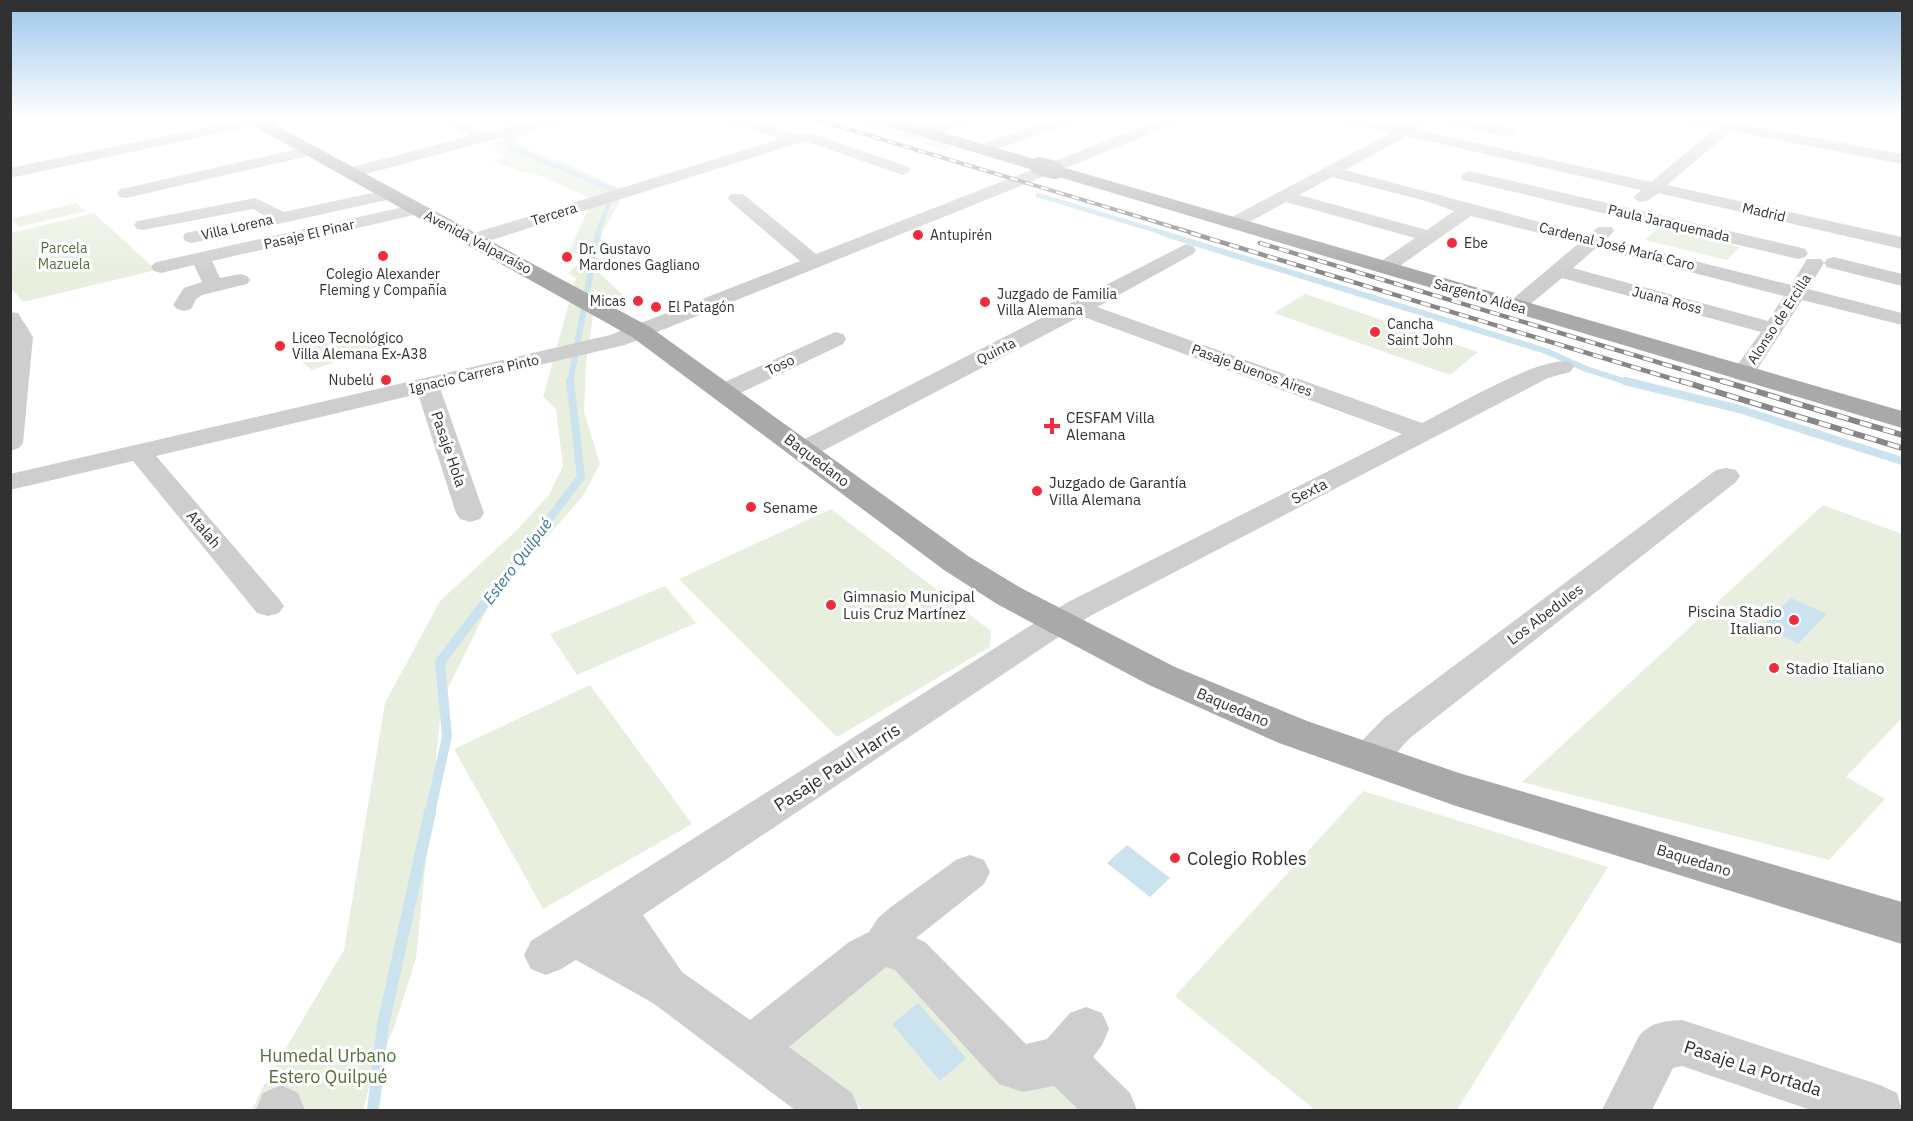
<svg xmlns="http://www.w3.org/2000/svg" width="1913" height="1121" font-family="'IBM Plex Sans',sans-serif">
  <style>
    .green { fill: #e8efdf }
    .water { fill: #cbe2ef }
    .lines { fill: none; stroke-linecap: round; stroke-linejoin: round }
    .stream-far4 { stroke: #cbe2ef; stroke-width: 4.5 }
    .stream-far3 { stroke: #cbe2ef; stroke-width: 6 }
    .stream-far2 { stroke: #cbe2ef; stroke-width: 8 }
    .stream-far1 { stroke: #cbe2ef; stroke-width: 10 }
    .stream { stroke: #cbe2ef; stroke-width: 12 }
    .minor { fill: #cecece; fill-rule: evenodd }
    .major { fill: #a9a9a9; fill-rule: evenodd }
    .rail-far2-casing { stroke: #868686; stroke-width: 4 }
    .rail-far1-casing { stroke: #868686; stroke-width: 4.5 }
    .rail-casing { stroke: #868686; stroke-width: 6 }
    .rail-far2 { stroke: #fff; stroke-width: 2; stroke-dasharray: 8; stroke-linecap: butt }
    .rail-far1 { stroke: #fff; stroke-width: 3; stroke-dasharray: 10; stroke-linecap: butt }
    .rail { stroke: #fff; stroke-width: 4; stroke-dasharray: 12; stroke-linecap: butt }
    .major-bridge { stroke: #a9a9a9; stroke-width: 18 }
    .poi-dot { fill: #f02c3d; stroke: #fff; stroke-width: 2 }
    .labels { text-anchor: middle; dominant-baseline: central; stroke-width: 6; stroke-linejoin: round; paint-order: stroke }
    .far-street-label { font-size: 14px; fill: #313131; stroke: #fff }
    .far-poi-label { font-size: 14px; fill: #313131; stroke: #fff; text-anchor: start }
    .far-park-label { font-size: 14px; fill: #55713b; stroke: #fff }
    .poi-label { font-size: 15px; fill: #313131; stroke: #fff; text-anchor: start }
    .street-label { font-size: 15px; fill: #313131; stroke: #fff }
    .water-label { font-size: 16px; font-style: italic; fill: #39769a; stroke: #fff }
    .near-street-label { font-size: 18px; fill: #313131; stroke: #fff }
    .near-poi-label { font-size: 18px; fill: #313131; stroke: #fff; text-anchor: start }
    .near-park-label { font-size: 18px; fill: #55713b; stroke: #fff }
  </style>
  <rect width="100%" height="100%" fill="#fff"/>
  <path class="green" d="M559,118H617L616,121C603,128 589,121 574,122C555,123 531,132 515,141L531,151L560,161L620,189L619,203L602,233L595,269L625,297L616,301L594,289L593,316L586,364L584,412L600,464L583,496L491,601L442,700L416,958L395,1025L369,1087L363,1110H252L264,1085L344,950L385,703L440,601L516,531L549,495L563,466L556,409L543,397L576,278L568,273L581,261L582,256L569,251L593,199L534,173L523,172L492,161L505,157L492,144L509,131Z
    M836,118H866L957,144L944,150Z
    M76,203L86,211L19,227L11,219Z
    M94,213L156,270L23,302L11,288V233Z
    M1659,227L1740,247L1727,260L1645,240Z
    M1305,294L1311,296L1478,352L1450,375L1274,313Z
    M368,329L388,344L312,370L292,354Z
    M1823,505L1902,534V718L1846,777L1885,799L1829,860L1522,782Z
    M831,509L991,631L990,647L837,737L679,579Z
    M665,586L696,623L577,675L550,634Z
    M590,685L692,824L543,909L454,749Z
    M1363,791L1608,867L1457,1110H1315L1175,996Z
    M886,958L1066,1077L1098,1110H863L778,1043Z"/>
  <path class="water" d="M1791,598L1827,614L1798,644L1762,626Z
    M1127,845L1170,878L1150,897L1107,863Z
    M918,1003L966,1058L940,1081L892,1024Z"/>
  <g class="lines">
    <path class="stream-far4" d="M552,122L568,118
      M522,131L515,133L509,140L510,147L614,190L597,234
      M1038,195L1167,234"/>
    <path class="stream-far3" d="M1162,233L1546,351L1586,369L1630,383
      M570,383L598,233"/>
    <path class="stream-far2" d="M1625,381L1739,409L1902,461
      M509,572L581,477L570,381"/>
    <path class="stream-far1" d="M430,813L447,736L440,662L510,570"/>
    <path class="stream" d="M373,1110L383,1025L430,812"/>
    <path class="minor" d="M251,118H278L271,122L10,178V168Z
      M439,118H457L484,133L541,118H564L562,121L351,178L343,173L345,169L470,136Z
      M724,118H745L796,134L810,133L909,167L911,170L903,175L897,173L805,141L482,243H468L466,239L468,235L780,139L726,121Z
      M955,118H976L974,121L927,137L919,132L922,129Z
      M1057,118H1077L1075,121L989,152L983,154L975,149L977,146Z
      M1165,118H1184L1182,121L625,345L440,388L484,513L480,519L470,522L460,519L456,513L418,394L156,456L279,599L284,606L279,613L268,616L257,613L133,461L10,490V474L610,335L800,261L731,202L728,198L731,194H743L816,254Z
      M1338,118C1361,117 1378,124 1400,126C1407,126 1411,122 1418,124L1420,127L1418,130L1651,182L1716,128L1680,121L1678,118H1707L1725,121L1729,118H1745L1740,124L1902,154V164L1731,131L1667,185L1902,237V249L1658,193C1651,199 1647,203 1637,201L1634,197L1641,190L1407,136L1345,170L1589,235L1598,227H1612L1614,231L1607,239L1791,285L1807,259H1821L1824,263L1808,289L1902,313V325L1802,300L1751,379L1743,381L1735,379L1731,374L1761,332L1562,278L1522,311L1515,313L1508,311L1504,307L1508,303L1579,243L1471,216L1391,272H1377L1374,268L1377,264L1415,238L1286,202L1240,227H1228L1225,223L1228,219L1391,133L1340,121ZM1332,177L1426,201L1454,211L1427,230L1299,195ZM1596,248L1784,296L1768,321L1573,268Z
      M1434,118H1461L1513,129L1516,132L1508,137L1436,121Z
      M1522,118H1539L1540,119L1533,123L1524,121Z
      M311,146L319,151L317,154L126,198L120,197L117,193L120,189L126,188Z
      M1469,171L1798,247L1805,249L1808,253L1805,257L1798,259L1463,180L1461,176Z
      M390,189L396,190L399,194L396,198L192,243L185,241L183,237L185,233L265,216L253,209L143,230L137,229L134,225L137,221L143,220L255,198L284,212Z
      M417,204L423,205L426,209L423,213L212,261L220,278L240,274L247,276L250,280L247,284L202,295L196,299L191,309L184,311L177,309L173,305L184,288L202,282L194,265L161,273L154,271L151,267L154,263L161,261Z
      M1186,244L1193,246L1196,250L1193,254L1097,307L1422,423C1452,408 1541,355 1570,362L1574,367L1570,372L1548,378L1090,616L643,915L682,972L750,1020L849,942L869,932L878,918L891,907L956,860L970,855L984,860L990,872L984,884L916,938L925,942L1026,1044L1047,1039L1070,1013L1086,1007L1102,1013L1109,1029L1102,1045L1093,1057L1130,1093L1137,1110H1079L1054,1086L1023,1092L999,1084L895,970L886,967L789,1047L852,1093L859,1110H795L653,1003L576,960L561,969L546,975L531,969L524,955L531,941L1068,602L1402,434L1081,316L813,456L804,458L795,456L791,450L795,444Z
      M1834,257L1902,274V286L1827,267L1824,263L1827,259Z
      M10,312L18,313L33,337L23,443L19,448L10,451Z
      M835,332L843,334L846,339L843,344L734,396L725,398L716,396L713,391L716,386Z
      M1726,468L1736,470L1740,476L1736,482L1410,738C1392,756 1384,776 1356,767L1351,757L1356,747L1384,718L1716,470Z
      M1682,1020L1880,1085L1897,1093L1902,1110H1811L1682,1066L1673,1068L1652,1110H1602L1639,1036C1651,1022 1665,1021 1682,1020Z
      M281,1085L298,1093L305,1110H256L263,1093Z"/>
    <path class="major" d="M243,118H262L650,327L968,556L1021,588L1175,667L1307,721L1459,773L1902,902V944L1456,806L1279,743L1149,685L997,604L944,570L632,337L245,121Z
      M869,118H893L1045,162L1048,166L1045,170H1033L871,121Z
      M1055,165L1902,411V428L1049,174L1046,170L1049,166Z"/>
    <g class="rail-far2-casing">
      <path id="rail-far2" d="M811,118L1196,234"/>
    </g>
    <g class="rail-far1-casing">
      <path id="rail-far1" d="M1191,233L1686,383
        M1260,243L1727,383"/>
    </g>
    <g class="rail-casing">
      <path id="rail" d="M1681,381L1902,448
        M1722,381L1902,435"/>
    </g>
    <use href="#rail-far2" class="rail-far2"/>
    <use href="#rail-far1" class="rail-far1"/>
    <use href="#rail" class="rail"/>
    <path class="major-bridge" d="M1039,166L1055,170"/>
  </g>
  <linearGradient id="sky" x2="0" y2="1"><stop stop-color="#9cc6eb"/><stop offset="0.43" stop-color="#fff"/><stop offset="1" stop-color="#fff" stop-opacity="0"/></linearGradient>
  <rect width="1913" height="275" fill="url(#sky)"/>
  <g class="poi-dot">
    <circle cx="918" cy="235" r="6"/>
    <circle cx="1452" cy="243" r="6"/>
    <circle cx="383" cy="256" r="6"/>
    <circle cx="567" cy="257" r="6"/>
    <circle cx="638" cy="301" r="6"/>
    <circle cx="985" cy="302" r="6"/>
    <circle cx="656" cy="307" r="6"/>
    <circle cx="1375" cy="332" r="6"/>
    <circle cx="280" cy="346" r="6"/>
    <circle cx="386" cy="380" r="6"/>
    <path d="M1049 417h6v6h6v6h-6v6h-6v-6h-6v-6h6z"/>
    <circle cx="1037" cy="491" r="6"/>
    <circle cx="751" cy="507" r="6"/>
    <circle cx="831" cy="605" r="6"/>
    <circle cx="1794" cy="620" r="6"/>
    <circle cx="1774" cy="668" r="6"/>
    <circle cx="1175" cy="858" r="6"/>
  </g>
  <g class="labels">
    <g class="far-street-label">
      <text transform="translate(1764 212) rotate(13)">Madrid</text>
      <text transform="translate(554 214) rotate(-17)">Tercera</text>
      <text transform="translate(1669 223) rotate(13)">Paula Jaraquemada</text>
      <text transform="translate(237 227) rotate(-13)">Villa Lorena</text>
      <text transform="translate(309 234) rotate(-13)">Pasaje El Pinar</text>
      <text transform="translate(478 242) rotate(28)">Avenida Valparaíso</text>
      <text transform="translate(1617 246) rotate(14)">Cardenal José María Caro</text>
      <text transform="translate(1480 296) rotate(16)">Sargento Aldea</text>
      <text transform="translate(1667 300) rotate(15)">Juana Ross</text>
      <text transform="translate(1779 319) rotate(-57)">Alonso de Ercilla</text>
      <text transform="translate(996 351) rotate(-27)">Quinta</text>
      <text transform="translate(780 365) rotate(-26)">Toso</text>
      <text transform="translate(1252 370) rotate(20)">Pasaje Buenos Aires</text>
      <text transform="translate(474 374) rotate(-13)">Ignacio Carrera Pinto</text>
    </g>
    <g class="far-poi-label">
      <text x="930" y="235">Antupirén</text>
      <text x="1464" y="243">Ebe</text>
      <text x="579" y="249">Dr. Gustavo<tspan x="579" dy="16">Mardones Gagliano</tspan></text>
      <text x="383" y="274" text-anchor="middle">Colegio Alexander<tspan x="383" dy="16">Fleming y Compañía</tspan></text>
      <text x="997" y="294">Juzgado de Familia<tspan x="997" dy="16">Villa Alemana</tspan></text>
      <text x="626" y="301" text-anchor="end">Micas</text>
      <text x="668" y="307">El Patagón</text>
      <text x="1387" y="324">Cancha<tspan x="1387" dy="16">Saint John</tspan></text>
      <text x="292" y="338">Liceo Tecnológico<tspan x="292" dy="16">Villa Alemana Ex-A38</tspan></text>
      <text x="374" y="380" text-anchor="end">Nubelú</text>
    </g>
    <g class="far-park-label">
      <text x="64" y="248">Parcela<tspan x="64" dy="16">Mazuela</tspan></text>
    </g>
    <g class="poi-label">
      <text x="1066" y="417">CESFAM Villa<tspan x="1066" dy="17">Alemana</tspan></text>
      <text x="1049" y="482">Juzgado de Garantía<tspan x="1049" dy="17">Villa Alemana</tspan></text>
      <text x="763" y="507">Sename</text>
      <text x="843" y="596">Gimnasio Municipal<tspan x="843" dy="17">Luis Cruz Martínez</tspan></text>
      <text x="1782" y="611" text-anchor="end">Piscina Stadio<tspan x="1782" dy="17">Italiano</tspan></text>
      <text x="1786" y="668">Stadio Italiano</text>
    </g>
    <g class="street-label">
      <text transform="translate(449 449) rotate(71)">Pasaje Hola</text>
      <text transform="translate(817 460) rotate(37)">Baquedano</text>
      <text transform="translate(1309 491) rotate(-27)">Sexta</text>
      <text transform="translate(204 529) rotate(50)">Atalah</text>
      <text transform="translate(1545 614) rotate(-37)">Los Abedules</text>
      <text transform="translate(1233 707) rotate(23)">Baquedano</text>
      <text transform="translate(1694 860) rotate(17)">Baquedano</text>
    </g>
    <g class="water-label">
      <text transform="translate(517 561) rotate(-53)">Estero Quilpué</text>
    </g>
    <g class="near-street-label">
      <text transform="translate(837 767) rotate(-33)">Pasaje Paul Harris</text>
      <text transform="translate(1753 1068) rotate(18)">Pasaje La Portada</text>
    </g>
    <g class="near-poi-label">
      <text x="1187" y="858">Colegio Robles</text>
    </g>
    <g class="near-park-label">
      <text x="328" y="1055">Humedal Urbano<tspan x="328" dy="21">Estero Quilpué</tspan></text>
    </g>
  </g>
  <rect width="1913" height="1121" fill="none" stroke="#313131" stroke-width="24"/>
</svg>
